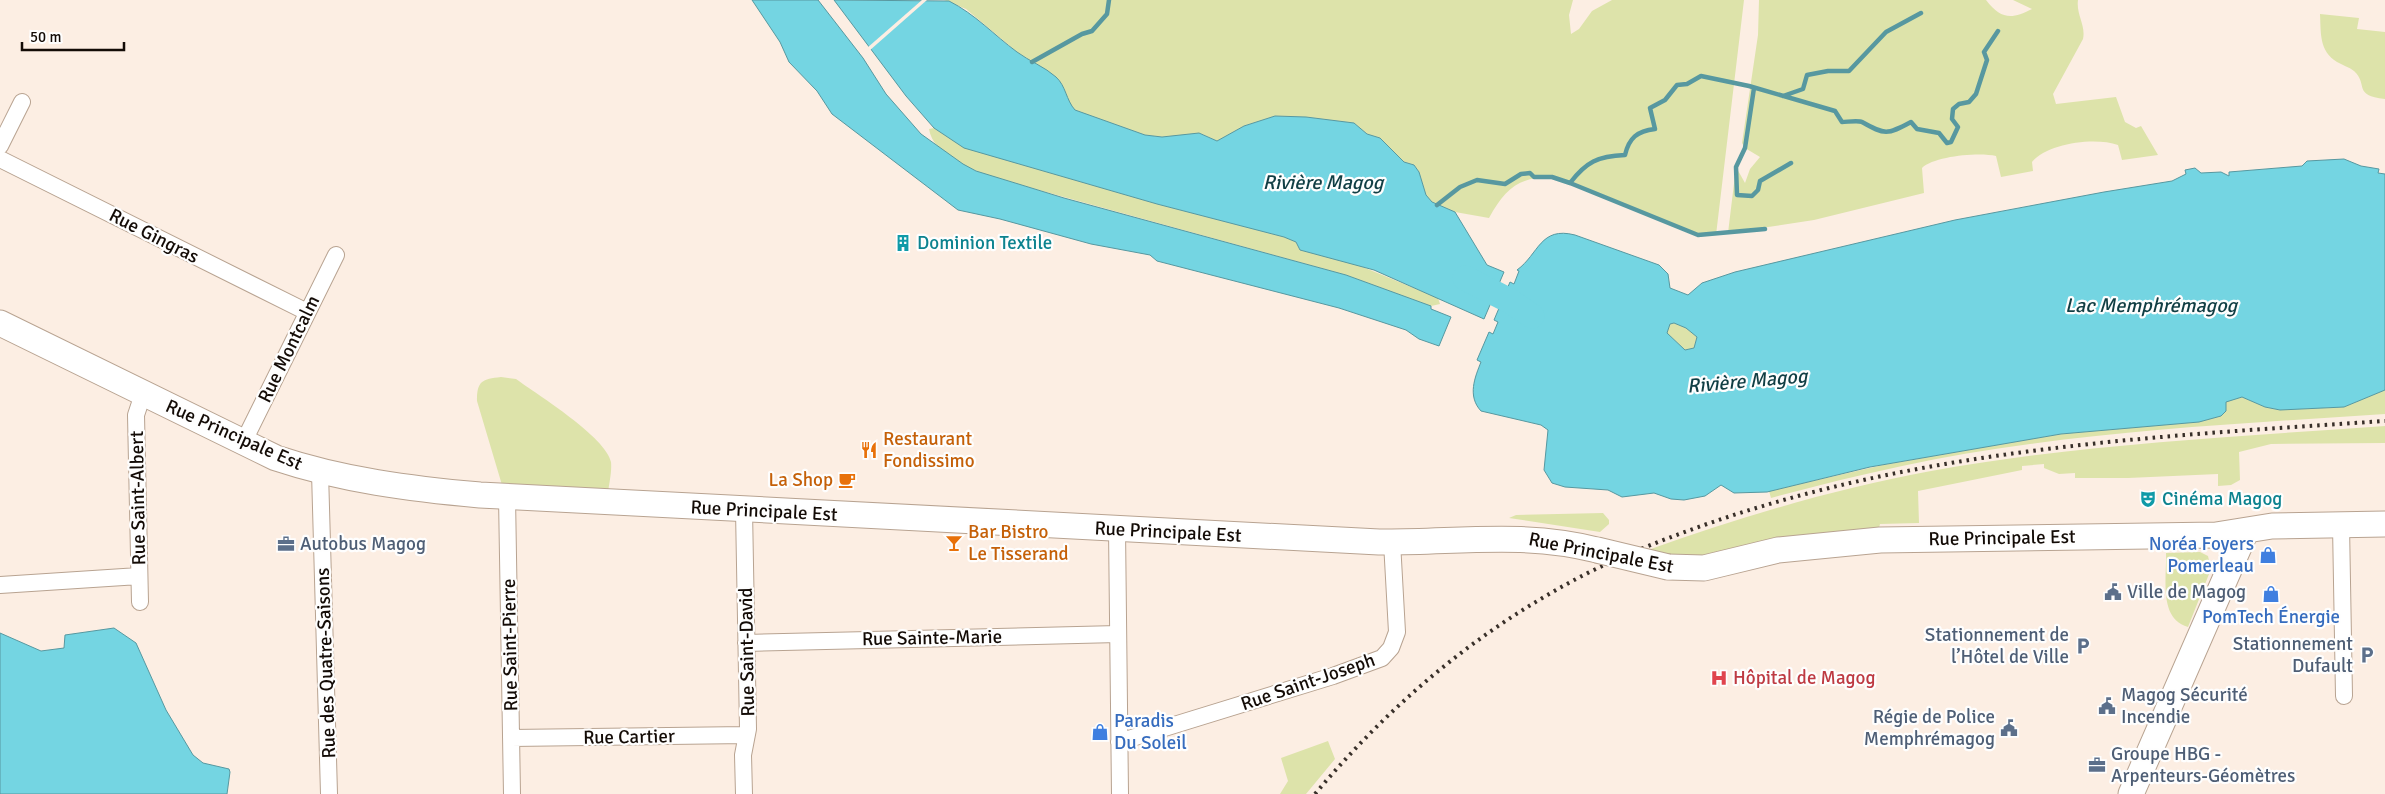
<svg xmlns="http://www.w3.org/2000/svg" width="2385" height="794" font-family="Signika,sans-serif">
  <style>
    .green { fill: #dde3aa }
    .water { fill: #74d5e2; stroke: #5798a0; fill-rule: evenodd }
    .pier { fill: #fceee3 }
    .lines { fill: none; stroke-linecap: round; stroke-linejoin: round }
    .stream { stroke: #5798a0; stroke-width: 4.5 }
    .river { stroke: #74d5e2; stroke-width: 25 }
    .minor-casing { stroke: #b8a391; stroke-width: 18 }
    .primary-casing { stroke: #b8a391; stroke-width: 27 }
    .minor { stroke: #fff; stroke-width: 16 }
    .primary { stroke: #fff; stroke-width: 25 }
    .rail { stroke: #382f29; stroke-width: 4; stroke-dasharray: 2.5 5; stroke-linecap: butt }
    .primary-bridge-casing { stroke: #b8a391; stroke-width: 27; stroke-linecap: butt }
    .primary-bridge { stroke: #fff; stroke-width: 25 }
    .labels { text-anchor: middle; dominant-baseline: central; stroke-width: 4.5; stroke-linejoin: round; paint-order: stroke }
    .street-label { font-size: 19px; fill: #130b06; stroke: #fefefe }
    .culture-label { font-size: 19px; fill: #0d838f; stroke: #fefefe; text-anchor: start }
    .food-label { font-size: 19px; fill: #c56008; stroke: #fefefe; text-anchor: start }
    .service-label { font-size: 19px; fill: #4e5e75; stroke: #fefefe; text-anchor: start }
    .shop-label { font-size: 19px; fill: #366cbe; stroke: #fefefe; text-anchor: end }
    .health-label { font-size: 19px; fill: #be3a42; stroke: #fefefe; text-anchor: start }
    .water-label { font-size: 20px; font-style: italic; fill: #103e44; stroke: #fefefe }
  </style>
  <rect width="100%" height="100%" fill="#fceee3"/>
  <path class="green" d="M944,0H1573L1569,15L1571,34L1579,29L1592,11L1612,0H1744L1716,235H1698L1552,177C1518,177 1505,189 1489,218L1455,212L1432,202L1426,195L1419,172L1414,165L1404,162L1380,138L1367,134L1354,123L1306,117L1275,116L1244,126L1217,141L1202,134L1162,137L1145,135L1074,110L1068,103L1055,76L1018,53L966,9Z
    M1759,0H1986C2001,19 2011,20 2032,9L2013,0H2078C2076,15 2086,25 2083,39L2053,94L2056,104L2116,97L2125,122L2136,128L2141,126L2158,155L2122,160L2118,145C2095,137 2048,143 2032,162L2033,171L2001,177L1996,156C1979,152 1934,156 1922,168L1924,193L1814,220L1728,233L1736,167L1745,183L1750,169L1760,157L1745,148L1742,143L1758,35Z
    M2320,14L2359,18L2357,29L2385,32V99C2352,95 2369,85 2354,71C2349,67 2342,65 2337,62C2319,51 2321,33 2320,14Z
    M934,128L964,147L1157,204L1284,237L1296,242L1300,250L1358,265L1438,298L1440,304L1431,306L1346,275L992,177C971,169 933,155 929,129Z
    M1674,323L1686,328L1697,337L1694,348L1685,350L1667,333L1670,324Z
    M501,377L516,379C538,395 606,437 611,462C612,472 609,484 608,493L502,485L477,401C477,381 482,379 501,377Z
    M2385,390V414C2267,422 2148,428 2030,444C1943,455 1856,475 1771,498L1769,491L1883,465L2061,434L2199,422L2221,416L2225,402L2242,397L2265,407L2279,410L2344,407Z
    M2385,426V443L2271,444L2239,452L2240,480L2231,485L2218,486V474L2128,478H2075V473L2059,474L2044,468V464L2022,466V470L1918,491L1919,523L1880,524L1879,528L1690,559L1648,550C1740,517 1834,489 1931,471C2081,444 2234,437 2385,426Z
    M1603,513L1609,520V524L1600,532L1509,518L1516,515Z
    M2200,552L2208,556L2211,569L2188,627C2158,619 2167,577 2166,553Z
    M1328,741L1335,759L1306,794H1280L1288,781L1281,758Z"/>
  <path class="water" d="M752,0H818L863,58L886,94L921,134L963,164L976,171L1064,198L1346,275L1431,306V309L1451,317L1439,346L1419,339L1406,330L1339,308L1157,261L1150,255L1091,244L1000,219L958,210L832,114L817,91L789,62L780,42Z
    M834,0L949,1C975,14 994,35 1017,52C1029,61 1045,67 1056,77C1066,86 1066,100 1075,110L1145,135L1162,137L1199,133L1217,141L1244,126L1275,116L1306,117L1354,123L1367,134L1380,138L1404,162L1414,165L1419,172L1426,195L1432,202L1455,212L1487,265L1504,272L1484,319L1374,270L1300,250L1296,242L1284,237L1157,204L964,148L934,128L906,96Z
    M2344,159L2361,166L2379,169L2378,173L2385,174V390L2344,407L2280,410L2265,407L2242,397L2226,402V411L2221,416L2199,422L2061,434L1870,467L1767,492L1734,493L1721,485L1705,496L1684,500L1671,499L1654,493L1622,497L1608,490L1565,487L1552,483L1544,470L1548,430L1541,425L1481,411C1467,396 1475,377 1481,362L1477,360L1489,332L1493,334L1498,322L1494,320L1510,282L1514,284L1519,271L1517,270C1539,254 1540,226 1575,235L1659,265L1668,274L1670,288L1688,295L1702,283L1735,272L1955,220L2104,192L2172,181L2186,174L2185,170L2195,168L2201,173L2221,172L2229,176V172L2302,166L2307,161ZM1674,323L1686,328L1697,337L1694,348L1685,350L1667,333L1670,324Z
    M114,628L136,643L166,710L193,755L203,763L229,769L230,772L227,794H0V633L41,651L64,648L65,635Z"/>
  <path class="pier" d="M922,0H927L869,51L867,48Z"/>
  <g class="lines">
    <path class="stream" d="M1032,62L1082,34L1092,31L1107,14L1109,0
      M1754,88L1745,148L1736,167L1737,195L1752,196L1758,190L1760,181L1791,163
      M1783,96L1803,89L1807,75L1828,71H1849L1886,32L1921,13
      M1570,183C1586,162 1598,156 1625,155C1629,138 1637,131 1655,129L1650,108L1665,100L1677,85L1687,84L1701,76L1749,86L1835,111L1842,122C1847,122 1858,120 1862,122C1885,135 1887,135 1911,122L1917,129L1939,133L1947,143L1951,142L1958,127L1952,119L1953,109L1959,104L1969,102L1976,94L1987,60L1984,52L1998,31
      M1437,205L1460,187L1477,180L1505,184L1521,174L1530,173L1534,177H1552L1570,183L1698,235L1765,229"/>
    <path class="river" d="M1465,278L1510,301L1532,316"/>
    <g class="minor-casing">
      <path id="minor" d="M0,146L22,102
        M0,159L307,312
        M243,443L336,255
        M320,472L329,794
        M507,497L512,794
        M2341,525L2344,696
        M1117,529L1120,794
        M0,585L139,576
        M140,602L136,415L143,394
        M746,643L1118,634
        M511,738L747,735
        M1119,742L1333,676L1382,658L1391,648L1397,632L1392,542
        M744,794L743,755L748,729L744,510"/>
    </g>
    <g class="primary-casing">
      <path id="primary" d="M0,323L276,458C342,480 411,489 480,495L1379,542C1454,543 1523,531 1597,550
        M1668,567L1704,568L1778,550L1880,540L2216,535L2272,526L2385,524
        M2131,794L2246,531"/>
    </g>
    <use href="#minor" class="minor"/>
    <use href="#primary" class="primary"/>
    <path class="rail" d="M1315,794C1382,714 1460,645 1551,593C1600,564 1653,543 1707,524C1925,448 2156,436 2385,421"/>
    <g class="primary-bridge-casing">
      <path id="primary-bridge" d="M1597,550L1668,567"/>
    </g>
    <use href="#primary-bridge" class="primary-bridge"/>
  </g>
  <defs>
    <g id="building-bare" transform="scale(1.35)"><path d="M-4-6H4V6H1V3H-1V6H-4ZM-2.5-4.3h1.7v1.8h-1.7ZM.8-4.3h1.7v1.8H.8ZM-2.5-1h1.7V.8h-1.7ZM.8-1h1.7V.8H.8Z" fill="#0f9aa8" stroke="#fefefe" stroke-width="2.5" paint-order="stroke"/></g>
    <g id="restaurant-bare" transform="scale(1.35)"><path d="M-5-6h1v4h1v-4h1v4h1v-4h1v5L-1.5 .5V6h-2V.5L-5-1ZM5-6V6H3V1.5H1.5Q1.5-4 5-6Z" fill="#e8710a" stroke="#fefefe" stroke-width="2.5" paint-order="stroke"/></g>
    <g id="cafe-bare" transform="scale(1.35)"><path d="M-5.5-4.5H6V0H3Q3 3.5 0 3.5H-2.5Q-5.5 3.5-5.5 0ZM3-3.2v2h1.7v-2ZM-6 4.5H4V6H-6Z" fill="#e8710a" stroke="#fefefe" stroke-width="2.5" paint-order="stroke"/></g>
    <g id="theatre-bare" transform="scale(1.35)"><path d="M-5-5.5Q0-4 5-5.5V0Q5 5 0 6Q-5 5-5 0ZM-3.3-2.5H-1v1.5H-3.3ZM1-2.5H3.3v1.5H1ZM-2.8 1Q0 5.5 2.8 1Z" fill="#0f9aa8" stroke="#fefefe" stroke-width="2.5" paint-order="stroke"/></g>
    <g id="bar-bare" transform="scale(1.35)"><path d="M-6-5H6L.8 .8V4.5H3.5V6h-7V4.5H-.8V.8Z" fill="#e8710a" stroke="#fefefe" stroke-width="2.5" paint-order="stroke"/></g>
    <g id="office-bare" transform="scale(1.35)"><path d="M-6-3h4V-5.5h4V-3h4V5H-6ZM-1-4.5V-3h2v-1.5ZM-6 0V1H6V0Z" fill="#5c6f8a" stroke="#fefefe" stroke-width="2.5" paint-order="stroke"/></g>
    <g id="shop-bare" transform="scale(1.35)"><path d="M-5-2.5h2.3a2.7 3.5 0 0 1 5.4 0H5L5.5 6h-11ZM-1.5-2.5h3a1.5 2.3 0 0 0-3 0Z" fill="#3f7fe0" stroke="#fefefe" stroke-width="2.5" paint-order="stroke"/></g>
    <g id="civic-bare" transform="scale(1.35)"><path d="M-.6-6.5H3V-4.5H.6V-3L4-1V1h2V6H-6V1h2V-1L-.6-3ZM-1.2 2.5V6h2.4V2.5Z" fill="#5c6f8a" stroke="#fefefe" stroke-width="2.5" paint-order="stroke"/></g>
    <g id="parking-bare" transform="scale(1.35)"><path d="M-3.5-5.5H1a3.5 3.5 0 0 1 0 7H-1V5.5H-3.5ZM-1-3.4V-.6H.8a1.4 1.4 0 0 0 0-2.8Z" fill="#5c6f8a" stroke="#fefefe" stroke-width="2.5" paint-order="stroke"/></g>
    <g id="hospital-bare" transform="scale(1.35)"><path d="M-5-5h3v3.5h4V-5h3V5h-3V1.5h-4V5h-3Z" fill="#e0444e" stroke="#fefefe" stroke-width="2.5" paint-order="stroke"/></g>
  </defs>
  <g fill-rule="evenodd">
    <use href="#building-bare" x="903" y="243"/>
    <use href="#restaurant-bare" x="869" y="450"/>
    <use href="#cafe-bare" x="847" y="480"/>
    <use href="#theatre-bare" x="2148" y="499"/>
    <use href="#bar-bare" x="954" y="543"/>
    <use href="#office-bare" x="286" y="544"/>
    <use href="#shop-bare" x="2268" y="555"/>
    <use href="#civic-bare" x="2113" y="592"/>
    <use href="#shop-bare" x="2271" y="594"/>
    <use href="#parking-bare" x="2083" y="646"/>
    <use href="#parking-bare" x="2367" y="655"/>
    <use href="#hospital-bare" x="1719" y="678"/>
    <use href="#civic-bare" x="2107" y="706"/>
    <use href="#civic-bare" x="2009" y="728"/>
    <use href="#shop-bare" x="1100" y="732"/>
    <use href="#office-bare" x="2097" y="765"/>
  </g>
  <g class="labels">
    <g class="street-label">
      <text transform="translate(154 236) rotate(27)">Rue Gingras</text>
      <text transform="translate(289 349) rotate(-64)">Rue Montcalm</text>
      <text transform="translate(234 435) rotate(24)">Rue Principale Est</text>
      <text transform="translate(138 498) rotate(-91)">Rue Saint-Albert</text>
      <text transform="translate(764 511) rotate(3)">Rue Principale Est</text>
      <text transform="translate(1168 532) rotate(3)">Rue Principale Est</text>
      <text transform="translate(2002 538) rotate(-1)">Rue Principale Est</text>
      <text transform="translate(1601 553) rotate(11)">Rue Principale Est</text>
      <text transform="translate(932 638) rotate(-1)">Rue Sainte-Marie</text>
      <text transform="translate(510 645) rotate(-91)">Rue Saint-Pierre</text>
      <text transform="translate(747 652) rotate(-91)">Rue Saint-David</text>
      <text transform="translate(326 663) rotate(-92)">Rue des Quatre-Saisons</text>
      <text transform="translate(1308 682) rotate(-19)">Rue Saint-Joseph</text>
      <text transform="translate(629 737) rotate(-1)">Rue Cartier</text>
    </g>
    <g class="culture-label">
      <text x="917" y="243">Dominion Textile</text>
      <text x="2162" y="499">Cinéma Magog</text>
    </g>
    <g class="food-label">
      <text x="883" y="439">Restaurant<tspan x="883" dy="22">Fondissimo</tspan></text>
      <text x="833" y="480" text-anchor="end">La Shop</text>
      <text x="968" y="532">Bar Bistro<tspan x="968" dy="22">Le Tisserand</tspan></text>
    </g>
    <g class="service-label">
      <text x="300" y="544">Autobus Magog</text>
      <text x="2127" y="592">Ville de Magog</text>
      <text x="2069" y="635" text-anchor="end">Stationnement de<tspan x="2069" dy="22">l’Hôtel de Ville</tspan></text>
      <text x="2353" y="644" text-anchor="end">Stationnement<tspan x="2353" dy="22">Dufault</tspan></text>
      <text x="2121" y="695">Magog Sécurité<tspan x="2121" dy="22">Incendie</tspan></text>
      <text x="1995" y="717" text-anchor="end">Régie de Police<tspan x="1995" dy="22">Memphrémagog</tspan></text>
      <text x="2111" y="754">Groupe HBG -<tspan x="2111" dy="22">Arpenteurs-Géomètres</tspan></text>
    </g>
    <g class="shop-label">
      <text x="2254" y="544">Noréa Foyers<tspan x="2254" dy="22">Pomerleau</tspan></text>
      <text x="2271" y="617" text-anchor="middle">PomTech Énergie</text>
      <text x="1114" y="721" text-anchor="start">Paradis<tspan x="1114" dy="22">Du Soleil</tspan></text>
    </g>
    <g class="health-label">
      <text x="1733" y="678">Hôpital de Magog</text>
    </g>
    <g class="water-label">
      <text x="1323" y="182">Rivière Magog</text>
      <text x="2151" y="305">Lac Memphrémagog</text>
      <text transform="translate(1747 381) rotate(-5)">Rivière Magog</text>
    </g>
  </g>
  <path d="M22 42v8h102v-8" fill="none" stroke="#130b06" stroke-width="2.5"/>
  <text x="30" y="42" font-size="15" fill="#130b06" stroke="#fefefe" stroke-width="4" paint-order="stroke">50 m</text>
</svg>
